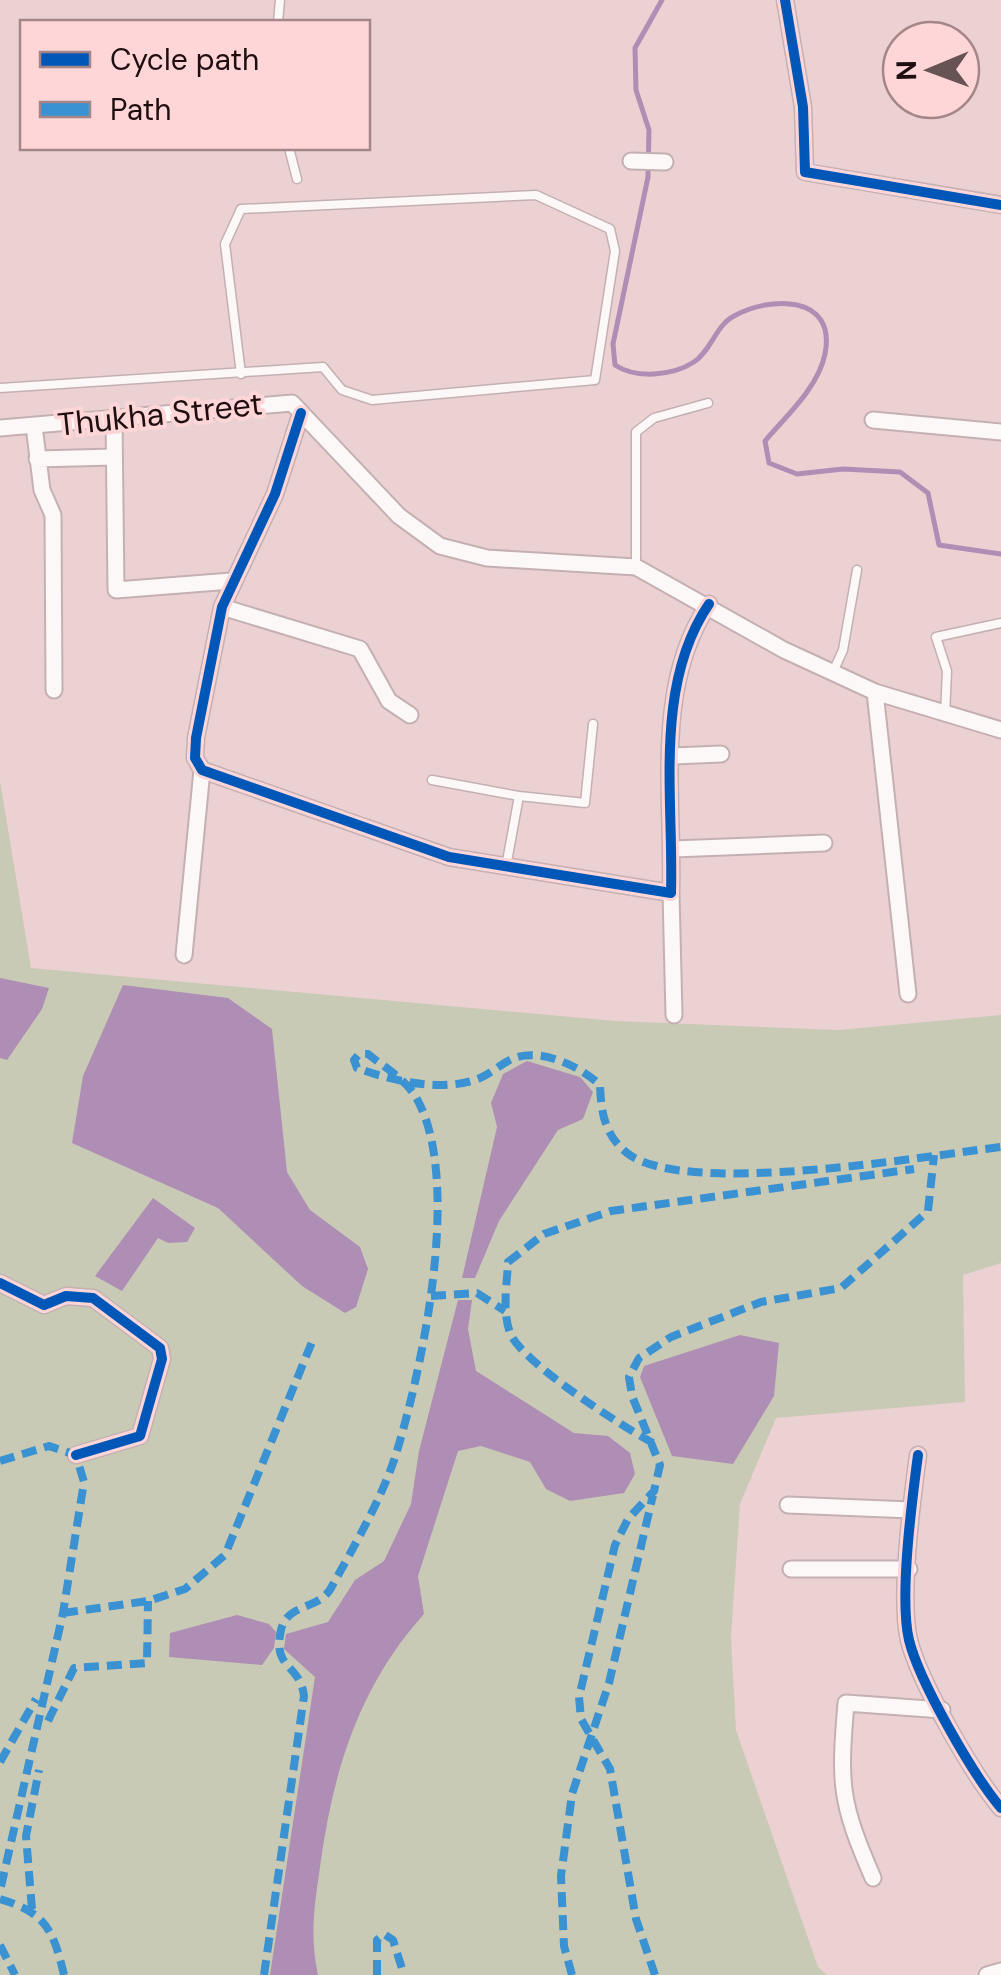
<svg xmlns="http://www.w3.org/2000/svg" width="1001" height="1975" font-family="'DM Sans',sans-serif">
  <style>
    .green { fill: #c9cab5 }
    .water { fill: #ae8eb4 }
    .lines { fill: none; stroke-linecap: round; stroke-linejoin: round }
    .stream { stroke: #ae8eb4; stroke-width: 5 }
    .service-casing { stroke: #c4b0b2; stroke-width: 11 }
    .minor-casing { stroke: #c4b0b2; stroke-width: 19 }
    .service { stroke: #fcf8f8; stroke-width: 8 }
    .minor { stroke: #fcf8f8; stroke-width: 15 }
    .quiet { stroke: #3a92d3; stroke-width: 8; stroke-dasharray: 15 8; stroke-linecap: butt }
    .cycleway-casing { stroke: #fed6d8; stroke-width: 16 }
    .cycleway { stroke: #0057b8; stroke-width: 10 }
    .labels { text-anchor: middle; dominant-baseline: central; stroke-width: 8; stroke-linejoin: round; paint-order: stroke }
    .street-label { font-size: 32px; fill: #1f0e10; stroke: #fed6d8 }
  </style>
  <rect width="100%" height="100%" fill="#ecd1d3"/>
  <path class="green" d="M0,781L31,968L616,1021L839,1030L1001,1015V1263L963,1275L965,1402L776,1418L740,1504L731,1637L736,1730L818,1967L827,1975H0Z"/>
  <path class="water" d="M0,978L49,988L42,1009L7,1060L0,1058Z
    M123,985L228,998L272,1029L287,1172L310,1210L360,1247L368,1269L356,1307L345,1313L302,1286L218,1208L72,1143L83,1076Z
    M527,1061L580,1077L593,1092L583,1119L558,1130L499,1221L475,1278H462L497,1127L491,1103L503,1074Z
    M153,1198L195,1228L187,1242L168,1243L158,1238L122,1291L95,1276Z
    M458,1300H472L468,1329L476,1371L574,1433L608,1436L630,1453L635,1474L624,1493L570,1501L546,1489L530,1462L481,1446L458,1451L418,1576L424,1614C360,1685 334,1768 321,1860C315,1903 309,1933 318,1975H270L315,1677L284,1649L286,1634L328,1622L355,1580L384,1561L411,1504L419,1451Z
    M740,1335L779,1343L774,1396L733,1464L672,1456L640,1377L644,1366Z
    M237,1615L269,1624L276,1632L274,1648L262,1665L169,1657L170,1633Z"/>
  <g class="lines">
    <path class="stream" d="M662,0L635,48L636,90L649,130L648,177L613,344L615,365C636,379 672,376 694,362C711,351 716,325 734,316C769,296 837,294 825,354C818,388 786,416 765,441L769,463L797,474L843,469L900,472L928,493L939,545L1001,554"/>
    <g class="service-casing">
      <path id="service" d="M278,22L280,0
        M289,148L297,179
        M0,388L323,367L342,390L372,400L595,380L615,251L610,229L536,195L241,209L225,244L241,374
        M636,567V432L654,418L708,403
        M833,672L843,650L857,570
        M945,715L947,671L936,637L1001,623
        M432,780L519,796L506,867
        M519,796L585,803L593,724"/>
    </g>
    <g class="minor-casing">
      <path id="minor" d="M785,0L803,107L805,172L1001,205
        M631,161L665,162
        M301,413L275,494L222,607L196,738L195,758L202,770L449,857L671,893C674,799 653,686 709,604
        M114,420L116,590L231,581
        M873,420L1001,432
        M34,426L42,490L53,515L54,690
        M0,428L292,403L399,516L440,546L487,558L636,567L784,650L875,692L1001,730
        M37,459L114,457
        M222,607L360,649L389,701L410,715
        M875,692L908,994
        M673,756L721,754
        M673,849L824,843
        M671,893L674,1015
        M184,955L202,770
        M0,1283L44,1305L66,1296L93,1298L160,1348L162,1359L140,1436L76,1455
        M918,1455C912,1500 899,1598 909,1640C919,1681 973,1775 1001,1808
        M788,1505L911,1510
        M791,1569H909
        M873,1878C840,1802 839,1785 846,1703L942,1710
        M987,1975L1001,1971"/>
    </g>
    <use href="#service" class="service"/>
    <use href="#minor" class="minor"/>
    <path class="quiet" d="M431,1296L477,1293L505,1311
      M653,1443C623,1427 521,1362 510,1333C502,1310 507,1285 508,1262L544,1234L611,1211L914,1169
      M0,1461L49,1446L76,1455L84,1482L63,1613L0,1891
      M63,1613L148,1601L185,1589L225,1555L312,1342
      M48,1721L74,1668L147,1663L148,1601
      M0,1762L36,1699
      M0,1899C46,1913 53,1929 64,1975
      M32,1909L26,1836L39,1770
      M0,1945L15,1975
      M264,1975L304,1696C300,1663 272,1670 281,1630C287,1603 319,1610 331,1588C354,1546 383,1497 397,1451C423,1365 462,1181 417,1099C406,1079 385,1068 368,1054H359L354,1060L357,1068C392,1081 444,1093 480,1078C492,1073 502,1063 514,1058C541,1048 580,1066 600,1085C601,1111 604,1135 627,1153C684,1198 925,1156 1001,1147
      M377,1975V1940L384,1934L393,1940L404,1975
      M572,1975L564,1946L561,1876L572,1794L609,1683L653,1495
      M655,1975L636,1919L610,1769L581,1719L579,1697L615,1545L628,1519L654,1491L660,1465L632,1396L629,1377L639,1358L671,1337L761,1302L841,1288L928,1211L934,1155"/>
    <g class="cycleway-casing">
      <path id="cycleway" d="M785,0L803,107L805,172L1001,205
        M301,413L275,494L222,607L196,738L195,758L202,770L449,857L671,893C674,799 653,686 709,604
        M0,1283L44,1305L66,1296L93,1298L160,1348L162,1359L140,1436L76,1455
        M918,1455C912,1500 899,1598 909,1640C919,1681 973,1775 1001,1808"/>
    </g>
    <use href="#cycleway" class="cycleway"/>
  </g>
  <g class="labels">
    <g class="street-label">
      <text transform="translate(160 414) rotate(-6)">Thukha Street</text>
    </g>
  </g>
  <rect x="20" y="20" width="350" height="130" fill="#fed6d8" stroke="#a58688" stroke-width="2.5"/>
  <rect x="40" y="52" width="50" height="15" fill="#0057b8" stroke="#a58688" stroke-width="2.5"/>
  <text x="110" y="70" font-size="30" fill="#1f0e10">Cycle path</text>
  <rect x="40" y="102" width="50" height="15" fill="#3a92d3" stroke="#a58688" stroke-width="2.5"/>
  <text x="110" y="120" font-size="30" fill="#1f0e10">Path</text>
  <g transform="translate(931 70) rotate(269)"><circle r="48" fill="#fed6d8" stroke="#a58688" stroke-width="2.5"/>
  <path d="M0-8L18 38L0 25L-18 38Z" fill="#675254"/>
  <text y="-15" font-size="28" font-weight="bold" text-anchor="middle" fill="#1f0e10">N</text>
  </g>
</svg>
